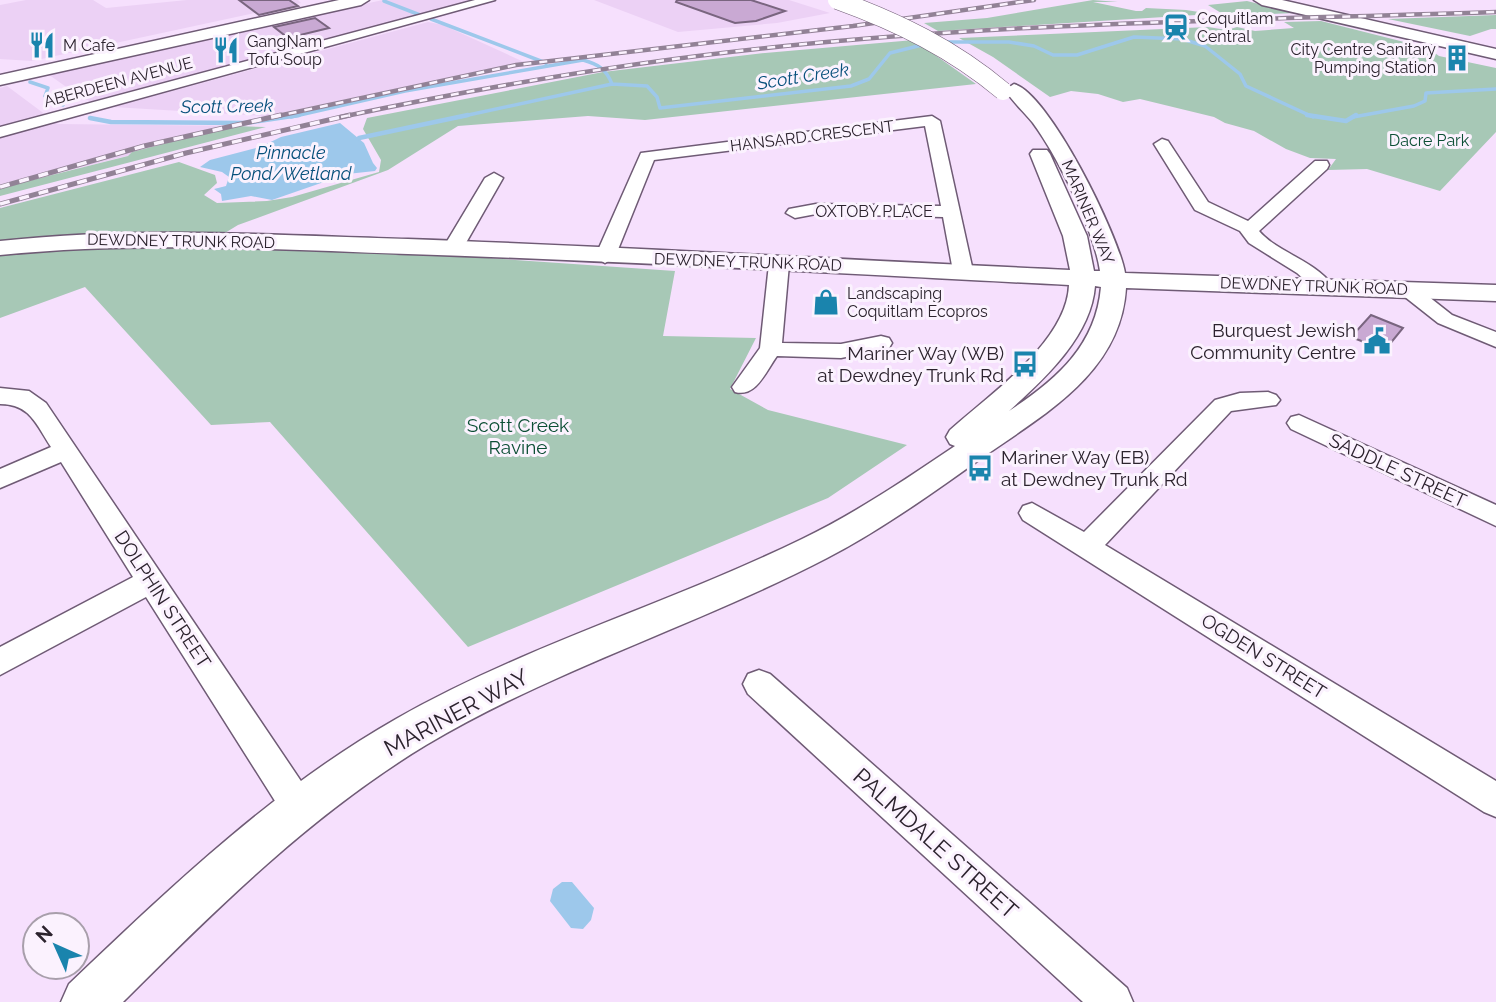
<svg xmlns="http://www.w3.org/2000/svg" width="1496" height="1002" font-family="Raleway,sans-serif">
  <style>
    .built { fill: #ecd1f5 }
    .green { fill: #a7c8b6 }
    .water { fill: #9dc8eb }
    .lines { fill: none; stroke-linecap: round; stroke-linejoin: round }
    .stream-far1 { stroke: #9dc8eb; stroke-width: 3.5 }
    .stream { stroke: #9dc8eb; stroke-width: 4.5 }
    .building { fill: #c9a9d3; stroke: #79657f; stroke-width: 2 }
    .minor-casing { stroke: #6f5b75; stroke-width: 3 }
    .major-casing { stroke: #6f5b75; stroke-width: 3 }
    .minor { fill: #fff; fill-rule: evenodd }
    .major { fill: #fff; fill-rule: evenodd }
    .rail-far1-casing { stroke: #928296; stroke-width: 4.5 }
    .rail-casing { stroke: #928296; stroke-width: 5 }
    .rail-far1 { stroke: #fbf2fe; stroke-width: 2.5; stroke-dasharray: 8; stroke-linecap: butt }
    .rail { stroke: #fbf2fe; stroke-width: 3.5; stroke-dasharray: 10; stroke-linecap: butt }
    .major-bridge-casing { stroke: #6f5b75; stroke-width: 19; stroke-linecap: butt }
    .major-bridge { stroke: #fff; stroke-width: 18 }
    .labels { text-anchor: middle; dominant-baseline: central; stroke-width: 6; stroke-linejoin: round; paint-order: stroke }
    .far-poi-label { font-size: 16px; fill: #2c232e; stroke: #fbf2fe; text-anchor: start }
    .far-street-label { font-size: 16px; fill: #2c232e; stroke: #fbf2fe }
    .far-park-label { font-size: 16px; fill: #0c4f35; stroke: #fbf2fe }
    .far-water-label { font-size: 18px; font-style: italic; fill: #07507c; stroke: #fbf2fe }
    .poi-label { font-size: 19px; fill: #2c232e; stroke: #fbf2fe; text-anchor: end }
    .park-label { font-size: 19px; fill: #0c4f35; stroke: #fbf2fe }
    .street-label { font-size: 19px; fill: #2c232e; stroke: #fbf2fe }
    .near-street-label { font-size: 23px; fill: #2c232e; stroke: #fbf2fe }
  </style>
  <rect width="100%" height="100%" fill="#f6e0fd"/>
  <path class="built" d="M26,0H93L106,8L187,0H298L301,3L32,61L0,59V5Z
    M383,0H473L93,102L82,98L45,72Z
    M594,0H789L830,13L777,23L678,32Z
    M428,22L443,25L524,62L266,116L113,107Z
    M7,86L58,124L248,126L34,179L0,184V88Z"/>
  <path class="green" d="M1093,0L1118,2H1093L1136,11H1142L1146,8L1186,10L1212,14L938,31L924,23L987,18Z
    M1247,1L1295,13L1226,16L1208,5Z
    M1496,15V29H1491L1470,36L1388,19Z
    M1321,21L1428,48L1439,56L1496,68V132L1440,191L1367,169L1328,170L1336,159L1310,158L1286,149L1254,131L1225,123L1214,117L1140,99L1123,102L1098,94L1071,91L1050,97L993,57L959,38L1208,27L1227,30L1237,27L1255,31L1294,28L1284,22Z
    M914,40L976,84L645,120L588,116L458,126L388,170L238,225L215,239L675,271L663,336L756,338L730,389L768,410L907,445L828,498L468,647L270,422L211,425L85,287L0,318V208L179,162L215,175L217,183L204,195L217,203L267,201L292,197L379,172L381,160L363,129L367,118L603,72L765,53Z
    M233,126L266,127L0,196V188L128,156L132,152Z"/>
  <path class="water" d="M340,123L364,143L373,163L377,168L375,171L347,174L272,200L251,196L222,201L221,194L214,189L226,186L229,177L222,172L200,167L210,160L260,147L281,137Z
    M562,882H572L594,908L591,920L583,929L571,928L550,901L553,889Z"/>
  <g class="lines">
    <path class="stream-far1" d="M384,1L420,15
      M431,19L546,63
      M944,42H1009L1034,46L1053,55H1077L1134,37L1182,39L1205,46L1240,74L1246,86L1313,117
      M30,82L48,88L45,96L63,105
      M291,117L405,91L583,60C598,64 606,69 612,84
      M459,117L612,84L647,86L657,97L660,108L851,86L869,79L890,53L926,44
      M1353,117L1414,106L1425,101L1426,93L1496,89"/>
    <path class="stream" d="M1307,115L1346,121L1356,115
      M90,118L111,122L245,123L299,115
      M359,138L468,115"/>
  </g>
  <path class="building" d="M239,0H289L298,6L259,15Z
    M677,0H751L785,11L756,21L735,23L676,2Z
    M315,18L329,28L288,38L274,27Z
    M1371,315L1403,328L1385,350L1351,337Z"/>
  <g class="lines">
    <g class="minor-casing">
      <path id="minor" d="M475,0H495L0,137V127Z
        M932,116L940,121L973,271L970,275L963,277L953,271L943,217L816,214L795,218L786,213L789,209L816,204L941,206L925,126L654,160L615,257L605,263L595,257L641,153Z
        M1162,139L1168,141L1208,202L1248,221L1315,161H1327L1329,165L1327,169L1259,231C1278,253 1314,260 1333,286L1330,290H1316L1297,273L1249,243L1240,231L1195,210L1154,144Z
        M494,173L503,178L463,248L453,254L446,252L443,248L485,178Z
        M779,258L789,264L782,343L841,344L881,336L889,338L892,343L889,348L841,358L777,356C766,371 756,398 735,392L732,387L760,348L769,264Z
        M1407,283L1414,285L1452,315L1496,332V347L1438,323L1400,293L1397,289L1400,285Z
        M0,388L29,391L46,403L311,796L317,808L311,820L299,825L287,820L146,597L0,675V647L133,577L61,462L0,488V469L51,447C36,424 30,404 0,404Z
        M1268,392L1276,395L1280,400L1276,405L1231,411L1105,545L1496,781V817L1484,812L1023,520L1019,513L1023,506L1032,503L1084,532L1215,400L1240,393Z
        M1299,415L1496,505V526L1291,429L1287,423L1291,417Z
        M759,670L770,674L1127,988L1133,1002H1083L748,694L743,684L748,674Z"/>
    </g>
    <g class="major-casing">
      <path id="major" d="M339,0H369L361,5L0,85V75Z
        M1254,0H1282L1496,49V59L1262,5Z
        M1014,84C1049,93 1119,236 1125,273L1496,285V301L1126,288C1121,371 1048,412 986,455C935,491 883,529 827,558C696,626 554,669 426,745C312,814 217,908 123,1002H61L69,984C171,887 273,789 396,719C526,645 669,604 802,539C856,513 906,479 955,446L950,444L946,437L950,430C989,395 1067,342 1069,285C849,274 629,261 408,254C272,249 136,241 0,255V241C136,226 272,235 408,239C629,247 849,260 1070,270L1063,236L1030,154L1033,150H1047L1050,154L1087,236L1094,271H1100C1094,230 1058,157 1033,123C1024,112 1013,102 1005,90ZM1095,286L1101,287C1096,346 1056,380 1009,411C1044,379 1091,337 1095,286Z"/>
    </g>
    <use href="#minor" class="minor"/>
    <use href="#major" class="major"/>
    <g class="rail-far1-casing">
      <path id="rail-far1" d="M273,117L516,65L853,26L1034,0
        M341,117C488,86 636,61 785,46C1021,22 1259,20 1496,12"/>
    </g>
    <g class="rail-casing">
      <path id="rail" d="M0,187L144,146L281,115
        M0,204L186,153L350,115"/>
    </g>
    <use href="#rail-far1" class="rail-far1"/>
    <use href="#rail" class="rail"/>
    <g class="major-bridge-casing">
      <path id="major-bridge" d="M837,0C898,22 953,49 1003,91"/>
    </g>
    <use href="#major-bridge" class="major-bridge"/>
  </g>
  <defs>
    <g id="station-bare" transform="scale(2.1)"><path d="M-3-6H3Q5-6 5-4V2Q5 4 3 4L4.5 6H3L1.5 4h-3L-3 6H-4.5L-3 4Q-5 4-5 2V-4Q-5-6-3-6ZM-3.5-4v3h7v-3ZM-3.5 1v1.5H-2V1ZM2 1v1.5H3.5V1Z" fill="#1a84ad" stroke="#fbf2fe" stroke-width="2.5" paint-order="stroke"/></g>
    <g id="restaurant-bare" transform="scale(2.1)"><path d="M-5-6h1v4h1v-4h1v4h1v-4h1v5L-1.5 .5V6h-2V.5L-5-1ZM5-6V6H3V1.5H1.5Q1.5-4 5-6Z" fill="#1a84ad" stroke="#fbf2fe" stroke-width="2.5" paint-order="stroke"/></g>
    <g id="building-bare" transform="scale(2.1)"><path d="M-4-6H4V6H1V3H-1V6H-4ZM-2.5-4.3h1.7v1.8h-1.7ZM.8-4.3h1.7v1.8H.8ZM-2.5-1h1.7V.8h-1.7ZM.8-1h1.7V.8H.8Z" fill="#1a84ad" stroke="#fbf2fe" stroke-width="2.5" paint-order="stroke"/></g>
    <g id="shop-bare" transform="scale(2.1)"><path d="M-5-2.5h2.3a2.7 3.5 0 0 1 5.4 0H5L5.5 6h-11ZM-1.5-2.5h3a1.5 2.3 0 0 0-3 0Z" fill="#1a84ad" stroke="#fbf2fe" stroke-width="2.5" paint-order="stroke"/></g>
    <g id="civic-bare" transform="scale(2.1)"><path d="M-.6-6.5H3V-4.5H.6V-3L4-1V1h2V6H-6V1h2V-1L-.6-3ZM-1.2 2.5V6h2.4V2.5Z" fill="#1a84ad" stroke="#fbf2fe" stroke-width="2.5" paint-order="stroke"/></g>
    <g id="bus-bare" transform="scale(2.1)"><path d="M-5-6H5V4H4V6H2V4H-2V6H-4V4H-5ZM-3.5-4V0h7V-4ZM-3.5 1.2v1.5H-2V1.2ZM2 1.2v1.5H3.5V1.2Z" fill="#1a84ad" stroke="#fbf2fe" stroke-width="2.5" paint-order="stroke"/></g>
  </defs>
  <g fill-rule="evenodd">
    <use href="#station-bare" x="1176" y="27"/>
    <use href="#restaurant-bare" x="42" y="45"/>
    <use href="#restaurant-bare" x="226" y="50"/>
    <use href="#building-bare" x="1457" y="58"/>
    <use href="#shop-bare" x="826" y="302"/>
    <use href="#civic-bare" x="1377" y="341"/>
    <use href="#bus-bare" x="1025" y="364"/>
    <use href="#bus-bare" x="980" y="468"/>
  </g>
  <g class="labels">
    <g class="far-poi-label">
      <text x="1197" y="18">Coquitlam<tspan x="1197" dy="18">Central</tspan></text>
      <text x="247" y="41">GangNam<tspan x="247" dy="18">Tofu Soup</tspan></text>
      <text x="63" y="45">M Cafe</text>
      <text x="1436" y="49" text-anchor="end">City Centre Sanitary<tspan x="1436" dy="18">Pumping Station</tspan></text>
      <text x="847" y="293">Landscaping<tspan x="847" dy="18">Coquitlam Ecopros</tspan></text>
    </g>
    <g class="far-street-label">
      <text transform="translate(118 82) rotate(-15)">ABERDEEN AVENUE</text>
      <text transform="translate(812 136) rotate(-7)">HANSARD CRESCENT</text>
      <text x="874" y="211">OXTOBY PLACE</text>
      <text transform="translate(1088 212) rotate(67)">MARINER WAY</text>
      <text transform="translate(181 241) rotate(1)">DEWDNEY TRUNK ROAD</text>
      <text transform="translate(748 262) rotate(2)">DEWDNEY TRUNK ROAD</text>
      <text transform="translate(1314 286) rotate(2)">DEWDNEY TRUNK ROAD</text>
    </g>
    <g class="far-park-label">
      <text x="1429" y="140">Dacre Park</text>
    </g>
    <g class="far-water-label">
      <text transform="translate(803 76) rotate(-9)">Scott Creek</text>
      <text transform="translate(227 106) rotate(-1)">Scott Creek</text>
      <text x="291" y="152">Pinnacle<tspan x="291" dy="21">Pond/Wetland</tspan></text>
    </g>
    <g class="poi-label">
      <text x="1356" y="330">Burquest Jewish<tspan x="1356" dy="22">Community Centre</tspan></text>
      <text x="1004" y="353">Mariner Way (WB)<tspan x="1004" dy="22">at Dewdney Trunk Rd</tspan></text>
      <text x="1001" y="457" text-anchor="start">Mariner Way (EB)<tspan x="1001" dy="22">at Dewdney Trunk Rd</tspan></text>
    </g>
    <g class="park-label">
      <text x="518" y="425">Scott Creek<tspan x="518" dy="22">Ravine</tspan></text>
    </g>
    <g class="street-label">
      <text transform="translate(1398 470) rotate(25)">SADDLE STREET</text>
      <text transform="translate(163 599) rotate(57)">DOLPHIN STREET</text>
      <text transform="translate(1264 656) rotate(32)">OGDEN STREET</text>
    </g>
    <g class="near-street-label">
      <text transform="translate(456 712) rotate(-28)">MARINER WAY</text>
      <text transform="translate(936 843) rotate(42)">PALMDALE STREET</text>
    </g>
  </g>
  <g transform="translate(56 946) rotate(315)"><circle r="33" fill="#fbf2fe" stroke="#a89fab" stroke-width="2"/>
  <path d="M0-5L12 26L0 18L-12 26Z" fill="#1a84ad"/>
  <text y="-10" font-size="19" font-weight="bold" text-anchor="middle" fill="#2c232e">N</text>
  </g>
</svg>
